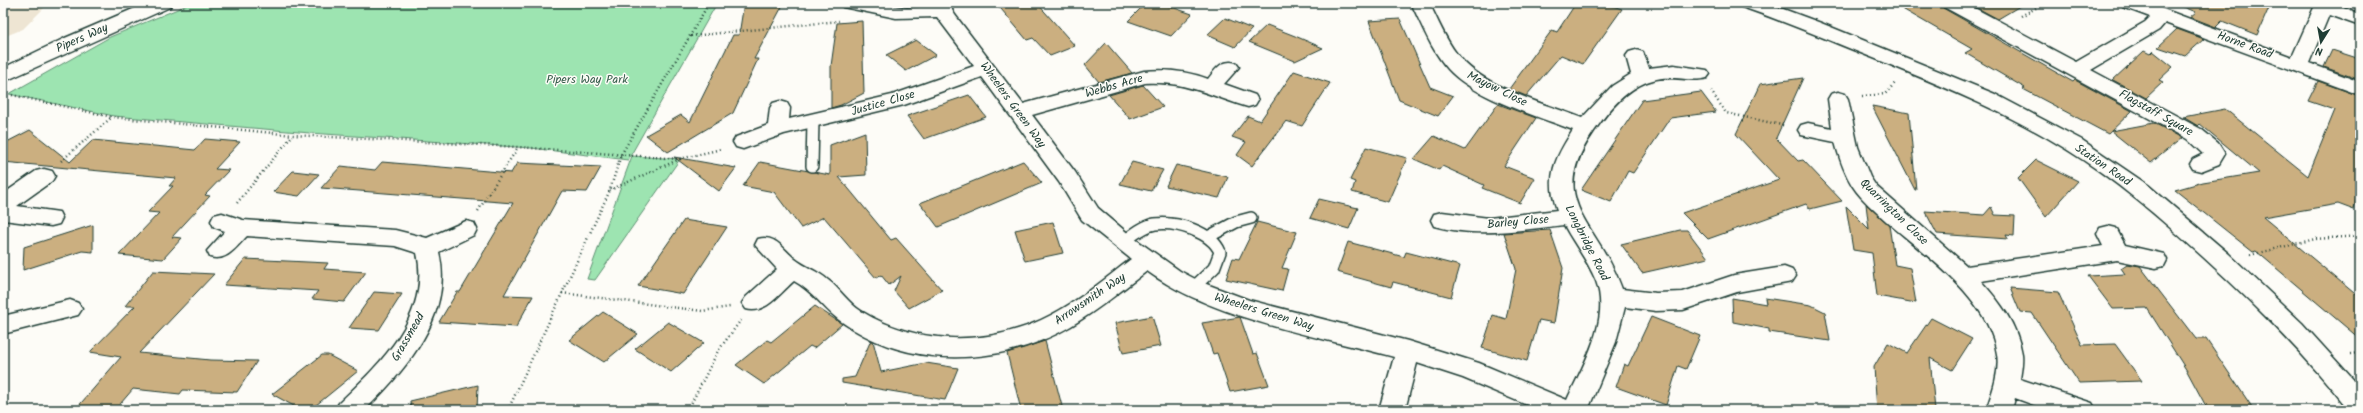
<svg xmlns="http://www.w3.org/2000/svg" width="2363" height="413" font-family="Kalam,sans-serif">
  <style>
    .built { fill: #eee5d3 }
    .green { fill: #9de4b1; stroke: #5e9072 }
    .building { fill: #cbaf80; stroke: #1f3d34 }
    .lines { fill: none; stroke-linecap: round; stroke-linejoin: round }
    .service-casing { stroke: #1f3d34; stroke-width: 14 }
    .minor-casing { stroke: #1f3d34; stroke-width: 3 }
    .tertiary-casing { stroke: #1f3d34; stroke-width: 3 }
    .path { stroke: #1f3d34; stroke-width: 2.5; stroke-dasharray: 1 3; stroke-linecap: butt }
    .service { stroke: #fdfcf7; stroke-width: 11 }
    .minor { fill: #fdfcf7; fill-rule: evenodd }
    .tertiary { fill: #fdfcf7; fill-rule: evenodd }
    .labels { text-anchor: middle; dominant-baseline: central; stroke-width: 3; stroke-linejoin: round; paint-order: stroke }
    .street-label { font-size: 12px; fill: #1f3d34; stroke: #fdfcf7 }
    .park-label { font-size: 12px; fill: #385e4d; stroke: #fdfcf7 }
  </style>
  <rect width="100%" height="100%" fill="#fdfcf7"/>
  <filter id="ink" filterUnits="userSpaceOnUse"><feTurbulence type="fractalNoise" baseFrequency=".025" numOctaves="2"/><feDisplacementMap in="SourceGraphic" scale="8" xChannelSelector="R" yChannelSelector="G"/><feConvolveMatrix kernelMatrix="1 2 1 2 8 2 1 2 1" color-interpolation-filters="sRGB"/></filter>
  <g filter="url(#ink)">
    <path class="built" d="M3,3H49L23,29L3,37Z"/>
    <path class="green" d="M192,3H717L628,160L531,148L310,133L114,116L9,94L110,37Z
      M632,156L680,159L595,280L587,279Z"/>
    <path class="building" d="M744,3H784L754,59H758L733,113L668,152L646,135L681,115L690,122L733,35H739Z
      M996,3H1037L1075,46L1050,56L1033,38L1027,40Z
      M1146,3H1160L1192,14L1171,36L1128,21Z
      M1576,3H1603L1622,9L1583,64L1561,55L1526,96L1509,89L1552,30L1557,32Z
      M1892,3H1941L1943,8L2073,82L2075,80L2132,111L2108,134L2023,89L2025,88L1965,53L1972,49Z
      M1968,3H2025L1998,19Z
      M2179,3H2271L2257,35L2222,21L2216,27L2190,17L2196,12L2179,5Z
      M1225,18L1252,29L1235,47L1207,35Z
      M1400,19L1430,87L1453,96L1438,116L1399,100L1369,21Z
      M862,21L864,93L841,105L831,108V66L837,23Z
      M1267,25L1295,36L1323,48L1295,61L1249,42Z
      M2177,29L2204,39L2185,56L2158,47Z
      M916,40L936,55L906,71L886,55Z
      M1106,43L1132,73L1099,82L1085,65Z
      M2332,50L2360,59V80L2324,67Z
      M2144,51L2150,54L2153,51L2173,67L2159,80L2163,82L2146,98L2113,80Z
      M1294,71L1330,83L1302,126L1286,121L1252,166L1237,155L1246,142L1232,137L1248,116L1260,121Z
      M1803,78L1776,138L1798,161L1803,160L1842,201L1810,209L1806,204L1708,239L1682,213L1779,180L1736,134L1760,84Z
      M2318,81L2360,96V182L2354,210L2338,204L2263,217L2360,298V339L2256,251L2253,252L2175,190L2203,182L2259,173L2200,124L2198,126L2183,117L2225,109L2308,176L2335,110L2308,101Z
      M1143,85L1163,107L1130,119L1109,95Z
      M1701,92L1716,112L1670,118L1633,173L1628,171L1611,202L1581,190L1642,100Z
      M969,95L986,117L924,139L907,116Z
      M1498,104L1536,118L1504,166L1535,178L1520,203L1482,188L1484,185L1442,166L1439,170L1414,159L1434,136L1465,150Z
      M1872,106L1909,113L1916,190H1915Z
      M2154,123L2182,138L2151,163L2111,131Z
      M30,130L70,162L93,140L195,150L205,139L240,142L215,169L229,170L205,195L210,196L172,237L182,238L163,259L119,255L159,213L148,212L173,186H169L176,178L3,162V144Z
      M865,132L866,175L839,177L891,240L896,238L942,290L909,308L894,291L901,276L889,285L881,275L876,278L824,217L801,228L774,192L743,186L760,162L830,175V145Z
      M1366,147L1407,158L1388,202L1352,192L1355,182L1350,180Z
      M674,157L736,168L719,191Z
      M2036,160L2078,181L2046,217L2018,178Z
      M1023,161L1042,183L938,227L920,203Z
      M382,162L511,173L517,163L601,167L587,192L562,191L504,295L533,296L516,327L439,322L457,292H460L513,203L321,188L341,166L375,170Z
      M1132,162L1163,170L1151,191L1120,184Z
      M1176,165L1228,177L1219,198L1166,186Z
      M293,171L319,174L299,196L273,192Z
      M1319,199L1358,208L1349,229L1310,218Z
      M1866,204L1889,225L1895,265L1910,268L1916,303L1877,296L1872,253L1853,250L1846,206L1869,229Z
      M1991,207L1995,215L2015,216L2014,236L2006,235L2008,239L1937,234L1925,211L1984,215Z
      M684,220L727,227L683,294L638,286Z
      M1053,222L1063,253L1025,261L1015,230Z
      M1257,222L1297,232L1282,268L1288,269L1282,291L1226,279L1233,258L1239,259Z
      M93,225V252L82,251L23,270L24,247Z
      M1550,230L1563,268L1554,323L1539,320L1527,361L1482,348L1493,315L1506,319L1516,269L1504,233Z
      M1680,230H1687L1708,258L1642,273L1621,244Z
      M1348,242L1404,257L1406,252L1460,266L1451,297L1393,282L1391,287L1337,272Z
      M245,259L328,263L324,269L366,272L344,302L312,299L318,291L224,285Z
      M2127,264L2140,266L2196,339H2206L2254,410H2208L2187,371L2147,308L2113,309L2088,276L2125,274L2121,268Z
      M153,271L214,274L139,353L210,360L257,361L237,392L183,390L180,394L133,389L115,410H75L121,357L90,352L135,306H125Z
      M2010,288L2058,292L2082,345L2115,344L2142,381L2079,383L2032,313L2020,312Z
      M374,292L402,294L379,330L349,328Z
      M1732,298L1766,304L1765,298L1811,305L1825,312L1830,341L1769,332V329L1733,322Z
      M815,306L842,324L814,348L810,346L764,384L736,365L767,340L771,342Z
      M603,312L638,334L604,362L569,340Z
      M1152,316L1161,346L1123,353L1115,323Z
      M1240,317L1253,354L1257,353L1269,385L1230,392L1217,353L1213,354L1202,323Z
      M1651,317L1700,336L1686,369L1678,366L1666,405L1616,387L1624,364L1628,366Z
      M1931,318L1972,339L1952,370L1930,358L1935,410H1877L1874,367L1888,343L1907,353Z
      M668,322L704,343L671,372L635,349Z
      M871,340L873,341L881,372L926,363L958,368L945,400L842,383V379L855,377Z
      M1045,341L1063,410H1021L1007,353Z
      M322,355H328L358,371L310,410H301L272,394Z
      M478,385L477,410H411L410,401Z"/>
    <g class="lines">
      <g class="service-casing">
        <path id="service" d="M812,166L813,121
          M1208,237L1236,222L1251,218
          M1123,242C1133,235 1143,226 1155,224C1176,221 1212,232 1220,252L1214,268L1193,288"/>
      </g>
      <g class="minor-casing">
        <path id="minor" d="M841,3H873L907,8L934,6L935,3H953L952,10L955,15L1023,104L1144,71C1165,69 1187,71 1208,79C1216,69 1222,59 1236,63L1239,67L1224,84L1255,95L1258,100L1255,105L1248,107C1210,96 1186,81 1145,83L1032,115L1075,172L1098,208L1131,236L1180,271L1201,282L1249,300L1408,341L1479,363L1567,400C1583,365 1611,320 1596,281C1588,261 1574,244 1564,225C1521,230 1477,238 1434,226L1431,220L1434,214L1442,212L1489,218L1557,210C1545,177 1555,158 1573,130C1537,116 1474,98 1448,69C1431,50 1422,25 1411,3H1429C1438,20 1445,39 1457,54C1482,88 1544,103 1582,118L1612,86L1631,74L1626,56L1629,52L1636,50L1643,52L1649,68L1674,65L1707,70L1710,74L1707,78C1690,83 1671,74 1653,80C1630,86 1613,105 1600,123C1540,202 1597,218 1622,289L1656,293L1683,292L1734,275L1784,267L1792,270L1796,276L1792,282L1737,292L1683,310L1656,311L1625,307L1616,342L1588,410H1539L1463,378L1417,363L1405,410H1379L1394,357C1316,336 1213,319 1147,271C1122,290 1098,310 1071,326C1010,362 929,369 865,336C856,331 847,326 839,320C822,307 814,292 794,281C780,293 765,315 746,309L742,303L746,297L777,269L755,245L758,239C775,234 783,249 795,259C805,267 818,271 828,280C840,289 848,303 861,311C915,344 983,347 1041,320C1074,305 1102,281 1131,259L1082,220L1059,182L982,77L904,105L784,134L743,149L736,147L733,142L736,137L768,125L770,108L773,103L780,101L787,103L790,108L789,119L892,95L974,66L937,17L896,18L843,7Z
          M1942,3H1965L2076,62L2145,22L2150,17L2123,7L2121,3H2147L2292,57L2316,3H2334L2360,14V26L2329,15L2309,63L2360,82V95L2165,23L2159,30L2091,70L2201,129L2218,143L2225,154L2219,164L2201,171L2193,169L2190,164L2193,159L2203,154L2187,139L1944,7Z
          M1838,92L1845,94L1848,99L1858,147L1870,177L1876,186L1967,266L2103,246L2097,234L2100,228L2108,226L2116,228L2125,245L2164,254L2167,260L2164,266L2156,268L2117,260L1981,281C2000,302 2017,324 2022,354C2023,362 2021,372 2020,379L2092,403L2096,410H2047L2015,398L2012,410H1986C1992,393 2000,372 1997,354C1987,287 1904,244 1861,197C1847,182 1840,161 1835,142L1801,135L1798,130L1801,125L1808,123L1832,128L1828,99L1831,94Z
          M44,169L52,171L55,176L52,181L17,206L59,212L62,218L59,224L51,226L3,220V194L36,171Z
          M222,213L243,220L395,230L427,238L466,221L474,223L477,229L474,235L439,252C454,314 407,369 365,410H335L339,403C381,363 431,316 417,253L395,246L247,236C236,247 227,262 210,257L207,251L225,231L214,227L211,221L214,215Z
          M70,300L78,303L82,309L78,315L3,334V316Z"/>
      </g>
      <g class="tertiary-casing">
        <path id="tertiary" d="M147,3H172L170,7L3,82V68L65,38Z
          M1740,3H1767L1821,23L1995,94L2082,140L2148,185L2229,254L2302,323L2360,387V410H2349C2305,354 2255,304 2203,257C2160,218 2115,179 2066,149C2008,113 1944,87 1881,61C1835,43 1789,23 1742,7Z"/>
      </g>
      <path class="path" d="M2021,16L2045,3
        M691,36L839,21
        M1711,91L1726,113L1786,126
        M12,95L112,117L293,135L518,147L680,159L610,190
        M1862,96L1885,94L1896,82
        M680,159L721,149
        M61,161L112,117
        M237,203L292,136
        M478,211L518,147
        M2250,255L2315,239L2360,236
        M562,293L702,311L730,307
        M2350,354L2360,353
        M508,410L610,190L621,155L709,3
        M688,410L718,351L741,320"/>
      <use href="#service" class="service"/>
      <use href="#minor" class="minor"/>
      <use href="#tertiary" class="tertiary"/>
    </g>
  </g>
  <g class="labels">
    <g class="street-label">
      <text transform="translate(82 38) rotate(-24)">Pipers Way</text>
      <text transform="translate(2245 45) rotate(20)">Horne Road</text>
      <text transform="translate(1114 86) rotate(-16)">Webbs Acre</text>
      <text transform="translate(1497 89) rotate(26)">Mayow Close</text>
      <text transform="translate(883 103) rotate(-16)">Justice Close</text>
      <text transform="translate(1013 105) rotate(54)">Wheelers Green Way</text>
      <text transform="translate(2156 113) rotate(29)">Flagstaff Square</text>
      <text transform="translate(2103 165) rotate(34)">Station Road</text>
      <text transform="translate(1894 212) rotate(44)">Quarrington Close</text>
      <text transform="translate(1518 222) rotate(-5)">Barley Close</text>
      <text transform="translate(1587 243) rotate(63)">Longbridge Road</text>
      <text transform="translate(1090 299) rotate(-34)">Arrowsmith Way</text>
      <text transform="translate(1264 312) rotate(17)">Wheelers Green Way</text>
      <text transform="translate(408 337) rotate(-60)">Grassmead</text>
    </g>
    <g class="park-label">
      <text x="587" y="79">Pipers Way Park</text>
    </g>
  </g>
  <rect width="2363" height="413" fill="none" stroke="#fdfcf7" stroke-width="16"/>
  <rect x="8" y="8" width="2347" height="397" fill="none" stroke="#1f3d34" stroke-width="1.5" filter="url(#ink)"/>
  <g transform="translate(2321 42) rotate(191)" stroke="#fdfcf7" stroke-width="3" paint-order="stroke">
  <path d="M0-3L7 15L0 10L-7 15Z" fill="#1f3d34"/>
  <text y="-6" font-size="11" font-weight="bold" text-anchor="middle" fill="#1f3d34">N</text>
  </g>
</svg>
